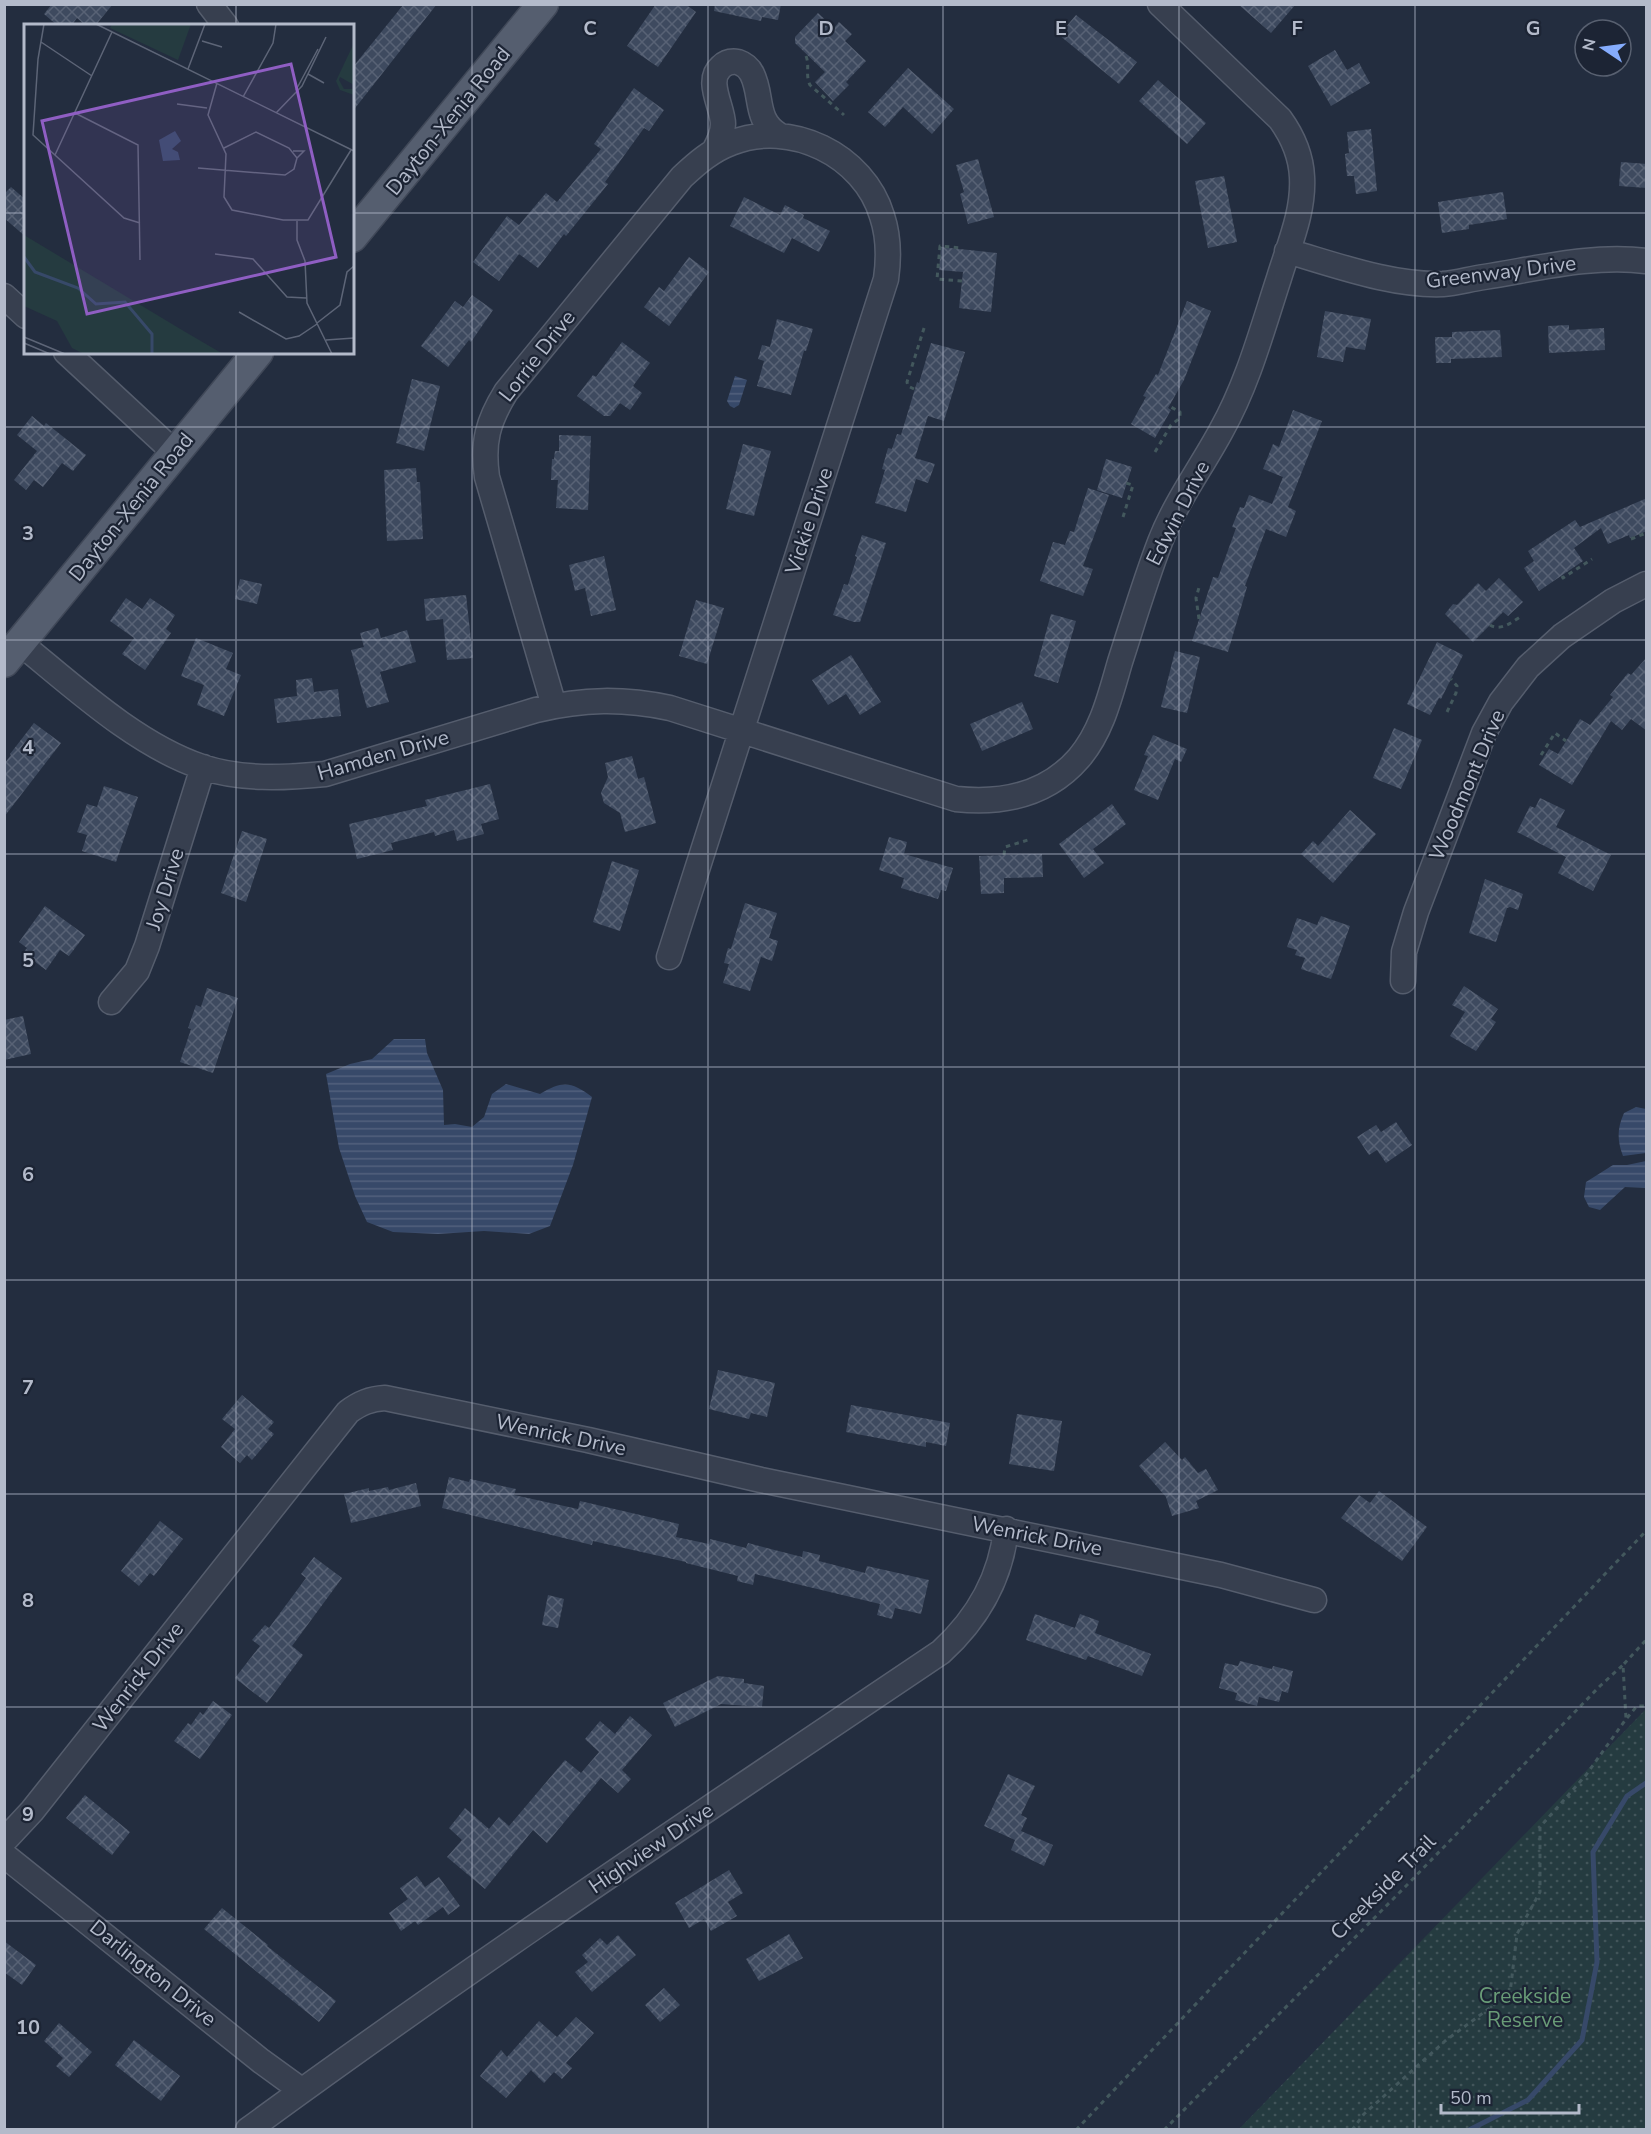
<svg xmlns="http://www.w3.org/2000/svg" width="1651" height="2134" font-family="'Nunito Sans',sans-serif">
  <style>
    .grass { fill: url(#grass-dots) }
    .water { fill: url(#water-rules) }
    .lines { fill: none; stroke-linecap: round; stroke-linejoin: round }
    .stream { stroke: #374969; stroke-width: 5 }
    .building { fill: url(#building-cross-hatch) }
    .minor-casing { stroke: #555d6d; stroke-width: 27 }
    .major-casing { stroke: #404858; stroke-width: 33 }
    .path { stroke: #43585d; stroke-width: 3; stroke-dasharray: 4.5 4.5; stroke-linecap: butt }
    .minor { stroke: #373f4f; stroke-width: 24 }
    .major { stroke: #555e6f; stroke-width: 30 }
    .grid { fill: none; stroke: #b3baca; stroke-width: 1.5; stroke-opacity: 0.55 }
    .labels { text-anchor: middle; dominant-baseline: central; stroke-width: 4.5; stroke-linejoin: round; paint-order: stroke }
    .street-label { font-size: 21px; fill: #b3baca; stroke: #1c2434 }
    .park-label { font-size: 21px; fill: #699c77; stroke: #1c2434 }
    .inset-river { fill: none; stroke: #374969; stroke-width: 3 }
    .inset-road { fill: none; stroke: #5d6577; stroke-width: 1.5 }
    .view { fill: #8f5ec3; fill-opacity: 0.15; stroke: #8f5ec3; stroke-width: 3 }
    .inset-edge { fill: none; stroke: #b3baca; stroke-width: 3 }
    .grid-label { font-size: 20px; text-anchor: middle; font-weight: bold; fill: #b3baca; stroke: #1c2434; stroke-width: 4.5; stroke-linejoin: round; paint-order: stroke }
  </style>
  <defs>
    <pattern id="grass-dots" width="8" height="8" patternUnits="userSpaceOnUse" patternTransform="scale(1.5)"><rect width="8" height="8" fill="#253b40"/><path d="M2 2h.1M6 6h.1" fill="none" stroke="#42555a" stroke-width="1.8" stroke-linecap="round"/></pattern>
    <pattern id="water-rules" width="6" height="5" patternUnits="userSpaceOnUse" patternTransform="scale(1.5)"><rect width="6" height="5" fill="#374969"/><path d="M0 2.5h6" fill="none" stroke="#52617d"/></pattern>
    <pattern id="building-cross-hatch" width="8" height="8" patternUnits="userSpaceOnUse" patternTransform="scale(1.5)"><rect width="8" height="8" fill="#3e4a5f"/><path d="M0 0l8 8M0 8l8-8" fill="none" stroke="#586275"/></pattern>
  </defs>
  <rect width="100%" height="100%" fill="#232d3f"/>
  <path class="grass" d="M1646,1709V2129H1239Z"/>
  <path class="water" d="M735,376L747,380L739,405L734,408L730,406L727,401Z
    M394,1039H425L427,1053L443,1090L444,1125L455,1124L472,1127L484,1117L492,1094L506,1084L540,1094C563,1080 572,1082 592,1097L573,1165L550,1226L529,1234L484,1231L438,1234L393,1232L367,1222L355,1196L339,1148L326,1074L350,1064L372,1059Z
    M1636,1107L1646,1109V1153L1623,1156C1617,1140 1617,1129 1624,1113Z
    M1646,1161V1188L1625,1187L1600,1210L1589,1207L1584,1197L1586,1182L1613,1165H1627Z"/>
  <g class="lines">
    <path class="stream" d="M1469,2130L1528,2100L1582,2040L1597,1962L1593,1852L1627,1796L1646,1783"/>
  </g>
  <path class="building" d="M52,4H113L95,26H86L77,18L71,26H58L44,14Z
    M404,4H437L352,112V68Z
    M656,4H685L696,12L658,67L627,46Z
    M715,4H781L778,20L762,17L761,21L714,11Z
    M1238,4H1296L1271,33Z
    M818,13L834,28L839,22L852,34L845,41L866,61L846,82L849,85L833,101L815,82L825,72L795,43V37Z
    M1076,15L1137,62L1119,84L1059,35Z
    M1335,50L1347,70L1359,63L1370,83L1331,106L1308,66Z
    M908,68L954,109L932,134L903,107L885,127L868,112Z
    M1158,80L1206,123L1187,144L1139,101Z
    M634,88L664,110L649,131L644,128L605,182L608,184L566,236L564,234L538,268L519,254L499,281L473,262L507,216L519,225L546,193L557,202L601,149L594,144Z
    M1371,129L1377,191L1356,194L1354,176H1347L1345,154L1349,153L1347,132Z
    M978,159L994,217L968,224L960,194L964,192L956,165Z
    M1621,162L1647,164V188L1619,186Z
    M1224,176L1237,242L1208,248L1195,181Z
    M11,187L26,200V237L4,218V194Z
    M1503,192L1507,219L1469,225V229L1442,233L1438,202Z
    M744,197L780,215L785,205L804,215L803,218L830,231L819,252L792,238L784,253L730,226Z
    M941,247L997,253L991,312L959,308L963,272L939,270Z
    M689,257L709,272L669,326L644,307L659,287L664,291Z
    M472,295L493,310L471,342L469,340L448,367L421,346L455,301L463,307Z
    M1187,301L1211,311L1184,380L1168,408L1171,410L1155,438L1131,424L1146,397L1143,396L1156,374L1158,375Z
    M1325,311L1371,319L1365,350L1346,347L1343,362L1317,357Z
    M777,319L813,329L806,351H804L791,395L757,386L764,361L758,359L762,345L770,347Z
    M1569,325V330L1604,328L1605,350L1549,353L1548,326Z
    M1500,330L1502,357L1451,359V363H1436L1435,337H1452V332Z
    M622,342L650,363L633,386L642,393L630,410L620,403L610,416H604L577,396L593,375L596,377Z
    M931,343L965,352L944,421L928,416L915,458L935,464L928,483L916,479L906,512L875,503L885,470L882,469L888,448L892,449L897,434L901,435L917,382L919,383Z
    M412,379L440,386L424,451L396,443Z
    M1293,410L1322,421L1288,507L1296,511L1286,537L1266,529L1245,586L1247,587L1228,652L1192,641L1213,577L1218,578L1236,528L1232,527L1240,507L1244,508L1249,495L1272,504L1283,477L1263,469L1273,444L1279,447Z
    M32,416L44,426L46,423L86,455L73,471L62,463L43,487L34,480L26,490L14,480L37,451L17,435Z
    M559,435L591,436L588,510L556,508L558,480H551L552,459H554L555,451H559Z
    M743,444L771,451L754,516L726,509Z
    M1106,459L1132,467L1122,498L1097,490Z
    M416,468L417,482H420L423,539L387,541L384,470Z
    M1088,488L1109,495L1083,566L1093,569L1083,596L1040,581L1053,542L1065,545L1070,531L1074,532Z
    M1647,498V531L1630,538L1629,535L1608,544L1601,528L1574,548L1583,561L1539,591L1524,568L1534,561L1528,551L1575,520L1580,527Z
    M862,535L886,543L860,622H854L833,615L844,584L848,585L857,557L855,556Z
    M604,556L616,610L591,616L585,588L575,591L569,565Z
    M1499,578L1523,602L1508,616L1503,612L1473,642L1445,614L1453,604L1457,605L1478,583L1486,591Z
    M240,579L262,584L257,604L235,599Z
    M466,595L473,658L447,660L443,619L426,621L424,599Z
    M126,598L142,609L150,598L175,615L166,629L171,633L145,670L122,654L134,638L110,621Z
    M696,600L724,608L707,664L679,656Z
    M1051,614L1076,621L1058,683L1034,676Z
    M378,628L381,638L407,630L416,662L380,672L389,702L367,708L351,650L364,647L360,633Z
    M196,638L233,653L226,669L241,675L224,716L197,705L204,685L181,676Z
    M1437,642L1463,655L1441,699L1439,698L1430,715L1407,704Z
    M1175,651L1200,657L1187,713L1161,707Z
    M851,655L881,702L860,715L846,694L828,705L812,680Z
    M1647,657V731L1631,719L1622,730L1611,721L1572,785L1539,765L1549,749L1558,754L1580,719L1590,725L1613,697L1610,695L1628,673L1631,675Z
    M312,678L314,692L338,689L341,716L277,723L274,699L297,696L296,680Z
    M1022,702L1033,729L982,751L970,724Z
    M34,723L61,743L4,817V764L11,755L10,754Z
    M1394,728L1422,740L1401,789L1373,778Z
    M1153,735L1187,749L1181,762L1175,759L1158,800L1134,790L1148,756L1144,755Z
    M632,756L638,779L644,777L656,823L625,832L620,813L604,803L601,793L608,777L605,763Z
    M490,784L499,819L481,824L484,834L457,841L454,830L435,836L434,832L391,843L393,850L357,859L349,824L427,806L425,800Z
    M104,786L138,797L116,862L82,851L87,835L77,832L87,804L97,807Z
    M1540,798L1565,810L1556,827L1611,855L1593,891L1558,873L1566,857L1517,832L1530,806L1535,808Z
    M1112,804L1126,824L1093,849L1104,863L1084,878L1059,844Z
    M1350,810L1376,834L1333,883L1301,854L1313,841L1318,846Z
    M242,831L267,839L246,902L221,893Z
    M889,837L907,842L904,854L953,868L946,891L941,890L938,899L901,888L904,878L879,870Z
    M1030,854H1042L1043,877L1004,878V893L981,894L979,856Z
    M612,861L639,870L620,931L593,922Z
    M1485,879L1523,894L1518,910L1510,907L1507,908L1496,942L1469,933Z
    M745,903L777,913L769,938L778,941L772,961L761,957L750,991L723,983L729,964L724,963L728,948L731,949Z
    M45,906L85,935L69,956L60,950L46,970L23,953L27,948L19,942Z
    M1321,916L1350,926L1331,979L1301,969L1305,958L1295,955L1297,950L1287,947L1297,918L1317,925Z
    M1464,986L1498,1009L1491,1019L1496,1022L1476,1051L1450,1036L1465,1012L1452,1005Z
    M207,988L238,998L213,1073L180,1062L191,1029L188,1028L196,1005L201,1007Z
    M23,1016L31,1054L4,1060V1020Z
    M1396,1122L1412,1145L1386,1163L1377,1150L1369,1155L1357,1137L1376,1125L1381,1132Z
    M718,1370L775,1383L767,1417L751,1413L749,1419L709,1409Z
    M242,1395L274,1422L268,1429L274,1434L252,1460L247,1455L240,1463L221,1447L235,1429L222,1419Z
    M851,1405L950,1423L946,1446L926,1442V1447L846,1432Z
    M1017,1414L1062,1421L1054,1471L1009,1464Z
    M1165,1442L1182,1460L1185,1457L1198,1473L1206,1469L1218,1490L1196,1501L1199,1508L1172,1516L1166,1497L1139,1466Z
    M449,1477L469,1482L470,1479L516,1489L514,1495L578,1509L580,1501L679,1524L676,1537L709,1544L710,1539L746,1548L748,1543L802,1557L803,1551L820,1555L819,1561L865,1573L867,1566L929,1580L921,1614L895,1608L892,1619L877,1615L880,1604L755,1574L753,1585L737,1581L738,1576L686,1563V1562L593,1541L592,1545L442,1508Z
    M416,1483L421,1506L351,1523L344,1494L369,1488V1491L388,1487L389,1490Z
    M1379,1491L1427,1527L1402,1561L1341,1518L1359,1495L1370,1503Z
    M160,1521L183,1539L154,1576L150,1573L139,1586L121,1571Z
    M314,1557L342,1578L292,1646L303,1655L267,1703L235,1678L260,1646L252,1640L265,1625L269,1628L306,1578L301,1574Z
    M548,1595L564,1599L558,1628L542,1625Z
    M1035,1614L1075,1628L1080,1614L1099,1621L1095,1633L1151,1654L1142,1676L1088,1656L1086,1660L1026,1640Z
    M1240,1661L1272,1669L1273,1666L1293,1671L1288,1693L1282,1691L1279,1702L1259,1697L1257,1706L1235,1700L1237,1693L1219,1688L1225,1663L1238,1666Z
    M718,1676L744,1679V1683L764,1686L762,1707L721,1704L675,1727L663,1703Z
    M213,1701L232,1715L200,1759L174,1741L188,1723L191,1725L200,1712L203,1715Z
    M630,1716L652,1735L622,1770L631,1779L618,1793L601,1778L547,1843L533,1830L485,1889L447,1857L462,1840L449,1828L465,1808L489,1829L499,1817L509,1826L565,1760L581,1773L599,1752L585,1739L600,1721L615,1734Z
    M1008,1774L1035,1786L1021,1815L1027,1818L1021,1831L1053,1845L1044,1866L1011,1850L1015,1840L984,1826Z
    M85,1795L130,1832L112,1855L66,1818Z
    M729,1870L743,1893L728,1902L737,1916L711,1931L704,1919L689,1928L675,1903Z
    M417,1876L425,1887L439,1877L460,1906L448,1915L443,1907L418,1925L415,1921L401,1931L389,1913L408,1899L400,1888Z
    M222,1908L268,1945L267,1946L336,2001L319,2022L204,1929Z
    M789,1934L803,1958L759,1981L746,1959Z
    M618,1935L636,1955L592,1992L575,1972L588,1962L582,1955L600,1938L607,1945Z
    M4,1941L36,1965L22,1985L4,1972Z
    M664,1988L680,2005L660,2022L645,2005Z
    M576,2017L594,2033L566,2063L572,2068L562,2079L554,2072L544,2083L531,2070L506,2098L480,2076L501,2050L507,2057L539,2021L557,2037Z
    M59,2023L92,2052L69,2077L56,2066L63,2058L44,2041Z
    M134,2040L180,2076L161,2101L115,2065Z"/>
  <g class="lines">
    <g class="minor-casing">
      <path id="minor" d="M209,4L226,26
        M714,151C719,142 723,134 723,124C723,107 705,81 721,67C726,62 732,61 738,62C744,64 749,68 752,74C763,96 754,120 779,135
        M1287,251C1336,265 1392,286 1443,284C1456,283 1470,279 1484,277C1536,269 1593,254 1646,261
        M4,296L26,316
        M66,352L175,453
        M20,643C73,686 136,745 202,767C241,780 284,778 325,774L536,710C584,699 622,698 670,708L956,799C1003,804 1047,795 1079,758C1102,731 1110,696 1120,662C1133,622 1145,581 1160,542C1175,503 1201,468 1221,431C1248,383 1262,330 1279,278C1289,245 1304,212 1302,177C1301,155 1293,137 1280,119L1160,4
        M554,706L487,477C482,442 488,421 506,392L682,177C697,163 712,150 731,143C790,119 864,155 882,216C889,237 889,258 886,279L669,957
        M1403,981L1404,952L1416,912L1484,733L1501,702L1528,667L1562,636L1613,601L1646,584
        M111,1002L137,971L147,946L203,767
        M4,1841L32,1811L348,1412C360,1403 370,1399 385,1398L588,1440L761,1480L1221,1575L1314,1600
        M4,1855L261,2061L301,2090
        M248,2130C474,1964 708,1809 941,1652C977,1619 1001,1578 1006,1529"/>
    </g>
    <g class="major-casing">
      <path id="major" d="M352,237L543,4
        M4,662L258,352"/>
    </g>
    <path class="path" d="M806,56C810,66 805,75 810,85L844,115
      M962,281L937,279L940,246L962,248
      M914,389L908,386L907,382L925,325
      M1155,452L1171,425L1180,418V412L1169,406
      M1123,517L1133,485L1126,483
      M1631,539L1646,533
      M1562,576L1563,578L1592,559
      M1199,619L1196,598L1200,584
      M1490,625C1501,632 1513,621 1522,616
      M1447,712L1456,693L1457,686L1451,679
      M1541,755L1555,733L1566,741
      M1004,855L1005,847L1028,840
      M1627,1718L1637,1706H1646
      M1076,2130L1646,1531
      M1164,2130L1406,1886L1600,1686L1623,1665
      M1352,2130L1364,2114L1445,2041L1510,1993L1517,1934L1540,1892V1827L1586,1775L1626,1719L1623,1665L1646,1640"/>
    <use href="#minor" class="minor"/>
    <use href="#major" class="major"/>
  </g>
  <path class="grid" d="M236,4V26M472,4V2130M708,4V2130M943,4V2130M1179,4V2130M1415,4V2130M4,213H26M352,213H1646M236,352V2130M4,427H1646M4,640H1646M4,854H1646M4,1067H1646M4,1280H1646M4,1494H1646M4,1707H1646M4,1921H1646"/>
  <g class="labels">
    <g class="street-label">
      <text transform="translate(448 121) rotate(-51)">Dayton-Xenia Road</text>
      <text transform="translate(1501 272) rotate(-7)">Greenway Drive</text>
      <text transform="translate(537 356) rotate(-52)">Lorrie Drive</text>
      <text transform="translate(131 507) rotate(-51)">Dayton-Xenia Road</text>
      <text transform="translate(1178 513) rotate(-63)">Edwin Drive</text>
      <text transform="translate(809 521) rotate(-72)">Vickie Drive</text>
      <text transform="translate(383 755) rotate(-16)">Hamden Drive</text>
      <text transform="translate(1467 785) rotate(-67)">Woodmont Drive</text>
      <text transform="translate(165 889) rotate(-73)">Joy Drive</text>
      <text transform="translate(561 1435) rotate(12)">Wenrick Drive</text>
      <text transform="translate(1037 1536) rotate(11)">Wenrick Drive</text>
      <text transform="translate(138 1677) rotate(-52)">Wenrick Drive</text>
      <text transform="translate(651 1848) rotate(-34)">Highview Drive</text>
      <text transform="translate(1383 1887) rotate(-45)">Creekside Trail</text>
      <text transform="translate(153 1973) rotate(39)">Darlington Drive</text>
    </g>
    <g class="park-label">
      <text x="1525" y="1996">Creekside<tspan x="1525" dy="24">Reserve</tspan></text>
    </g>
  </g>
  <g transform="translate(24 24)">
    <rect width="330" height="330" fill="#232d3f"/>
    <path d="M0,211L158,306L199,330H60L48,324L33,297L0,282Z" fill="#253b40"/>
    <path d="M88,0H167L154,36L86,4Z" fill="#253b40"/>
    <path d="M330,19V61L316,53L315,56L320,65H330V71L316,66L312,57Z" fill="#253b40"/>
    <path d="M151,107L157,117L148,125L154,128L156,136L139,137L135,116Z" fill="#374969"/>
    <path class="inset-river" d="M0,233L11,248L54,264L72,280L101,278L128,310V330"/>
    <path class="inset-road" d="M20,0L14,35L9,111L100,194L116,199M72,0L330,127M178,17L198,23M17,18L68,52M164,45L181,0M284,50L300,59M193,59L184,91L202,130L200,173L208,186L259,196H284L327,126M272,66L294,25M219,73L249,19L252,0M153,80L183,84M51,89L114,121L116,236M252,89L278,62L302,13M200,124L232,108L265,124L273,134M269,127H280L273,134M31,131L88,8M174,144L261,151L270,145L273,134M273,197V216L281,237L283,279L308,330M191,230L229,235L263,273L282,274M215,288L262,315L275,312L293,300M293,299L316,281L323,248L330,242M0,313L41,330M302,316L330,314M0,319L26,330"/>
    <path class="view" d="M267,40L312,233L63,290L18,97Z"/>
    <rect width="330" height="330" class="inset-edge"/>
  </g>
  <g class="grid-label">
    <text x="590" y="35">C</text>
    <text x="826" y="35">D</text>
    <text x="1061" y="35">E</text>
    <text x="1297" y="35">F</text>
    <text x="1533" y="35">G</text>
    <text x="28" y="540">3</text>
    <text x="28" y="754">4</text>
    <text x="28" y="967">5</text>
    <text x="28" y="1181">6</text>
    <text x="28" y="1394">7</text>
    <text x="28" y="1607">8</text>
    <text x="28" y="1821">9</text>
    <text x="28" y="2034">10</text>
  </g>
  <rect width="1651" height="2134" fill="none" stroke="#b3baca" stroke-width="12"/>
  <g transform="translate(1603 48) rotate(283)"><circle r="28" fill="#1c2434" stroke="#586070" stroke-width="1.5"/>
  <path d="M0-4.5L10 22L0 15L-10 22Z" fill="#85acfd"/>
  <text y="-9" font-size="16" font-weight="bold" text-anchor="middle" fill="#b3baca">N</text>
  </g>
  <path d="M1441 2104v9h138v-9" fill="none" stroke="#b3baca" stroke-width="3"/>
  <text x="1450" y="2104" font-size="18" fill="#b3baca" stroke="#1c2434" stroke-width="4.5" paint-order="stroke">50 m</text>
</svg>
